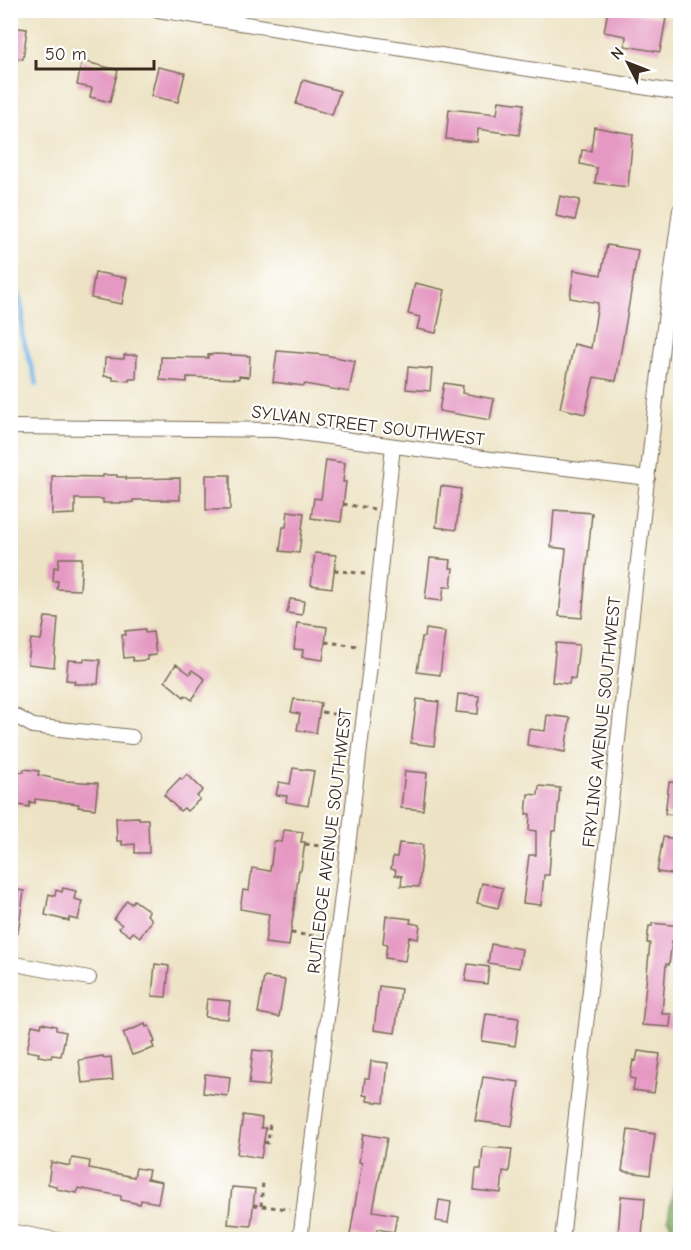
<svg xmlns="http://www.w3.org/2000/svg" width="691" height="1250" font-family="'Comic Neue',sans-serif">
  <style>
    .forest { fill: url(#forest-crowns); stroke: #606e45; stroke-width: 1.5 }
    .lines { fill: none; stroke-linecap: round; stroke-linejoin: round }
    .stream { stroke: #6fb4e5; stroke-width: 4.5 }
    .building { fill: #e599c2 }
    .street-casing { stroke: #796b58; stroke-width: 16 }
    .path { stroke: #796b58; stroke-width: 3; stroke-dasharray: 4.5 4.5; stroke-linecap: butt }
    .street { stroke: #fff; stroke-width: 14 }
    .labels { text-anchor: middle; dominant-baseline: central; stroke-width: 4.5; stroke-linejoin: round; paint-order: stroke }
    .street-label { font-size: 18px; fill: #3b2a1e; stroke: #fff }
  </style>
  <defs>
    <pattern id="forest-crowns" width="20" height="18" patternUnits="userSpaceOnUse" patternTransform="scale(1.5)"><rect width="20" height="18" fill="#85b36c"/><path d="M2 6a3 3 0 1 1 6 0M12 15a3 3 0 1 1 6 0" fill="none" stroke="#6e9258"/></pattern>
  </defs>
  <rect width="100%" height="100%" fill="#fff"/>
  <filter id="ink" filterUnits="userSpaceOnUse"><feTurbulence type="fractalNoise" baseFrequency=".0167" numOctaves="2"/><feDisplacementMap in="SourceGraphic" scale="12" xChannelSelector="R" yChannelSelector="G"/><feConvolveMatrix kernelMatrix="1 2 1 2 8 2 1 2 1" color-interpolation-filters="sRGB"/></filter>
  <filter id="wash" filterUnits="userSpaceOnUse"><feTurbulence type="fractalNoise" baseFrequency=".008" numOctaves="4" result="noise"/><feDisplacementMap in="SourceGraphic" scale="24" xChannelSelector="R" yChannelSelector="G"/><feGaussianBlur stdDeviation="1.35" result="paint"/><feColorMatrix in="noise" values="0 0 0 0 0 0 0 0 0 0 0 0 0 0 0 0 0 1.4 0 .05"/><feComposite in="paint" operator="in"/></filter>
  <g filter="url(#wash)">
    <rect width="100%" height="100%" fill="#ede3c4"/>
    <path class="forest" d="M680,1155V1239H676L668,1218Z"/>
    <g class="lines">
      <path class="stream" d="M10,275L19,295L23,314L22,335L37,384"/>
    </g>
    <g id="blocks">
      <path class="building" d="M608,10H629L628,12L666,18L660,52L625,46L626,36L604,32Z
        M10,27L27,29L23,59L10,58Z
        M82,61L118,70L110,102L90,97L92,88L77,85Z
        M158,67L185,73L178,102L151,96Z
        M303,80L340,91L332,115L296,104Z
        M499,101L524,104L519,135L478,129L477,142L446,139L449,109L497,114Z
        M594,127L633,134L628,187L595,183L597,168L580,164L582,150L591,151Z
        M560,196L580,200L575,220L556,216Z
        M607,245L638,250L616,381L594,377L585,414L560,408L574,344L591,348L598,303L570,298L574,270L601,275Z
        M95,272L127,278L122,304L91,298Z
        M415,283L445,290L436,333L417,329L420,317L408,314Z
        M277,351L325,355L355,361L349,392L305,384L304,386L273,382Z
        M216,354L250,356L249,377L239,376V379L187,377V382L160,380L161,357L208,358V355Z
        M124,355H137L136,379H129V381L113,380V377L104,376L105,358L124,359Z
        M408,367L432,369L430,391L406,389Z
        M444,383L463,386L462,393L494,399L490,420L439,411Z
        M326,460L345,463L343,482H346L341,522L311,518L314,498L321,499Z
        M103,475H117V477H126V479L180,478V500H133V502L126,503H103V499H75V514L52,515V476L103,477Z
        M206,475H230V510H206Z
        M441,486L461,489L456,530L436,527Z
        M554,510L592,513L582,618L559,616L566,549L551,547Z
        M288,511L304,513L299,553L280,551L283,527H286Z
        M315,553L336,555L332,588L311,585Z
        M59,558H82L80,590L57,589L58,581H53L54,567L58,568Z
        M430,558L451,560L450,568H453L451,587H444L442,601L425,599Z
        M290,599L304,601L302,615L287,613Z
        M45,617L58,618L54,667L28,664L31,639L41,640Z
        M297,623L327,627L323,660L302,657L303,650L294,649Z
        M145,629V633L153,632L156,655L147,656V660L133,661V657L124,658L122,635H126L125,631Z
        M426,629L445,632L440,675L417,672L422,637H425Z
        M556,643L579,645L575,679L570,678L569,684L552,682Z
        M84,659L100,660L98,684H74L75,681L66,680L68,660L84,661Z
        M176,664L190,674L192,670L205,679L192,700L185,695L184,697L165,681Z
        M458,694L479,696L478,714L456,712Z
        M294,699L321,703L316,733L297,730L300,714L291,712Z
        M417,699L439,702L434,746L411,743Z
        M547,715L570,718L565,752L527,745L529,729L545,731Z
        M293,768L314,771L308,806L286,802L287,796L276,795L279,782L290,784Z
        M24,769L39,771L38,775L65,781L98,783L95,809L78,807L79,804L43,800L35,799V803L30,802L29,807L14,804L15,799L12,798L11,794L16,771L24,772Z
        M405,771L427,773L423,810L401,808Z
        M187,774L203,790L197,796L200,799L187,811L184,808L180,811L164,795L180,778L182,780Z
        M669,782L681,783V816L665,814Z
        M539,786L560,788L556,831H552L549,875H544L541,905L523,903L529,855H536V831L529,830L530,814H526L528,794L538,795Z
        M139,817V819H148L149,853H135V844L122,845V841H117L116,818Z
        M284,830L303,832L301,842H305L301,870H299L289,946L265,943L269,914L240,909L243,890L249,891L252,868L270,871L274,841L282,842Z
        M663,837L681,840V875L657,872Z
        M399,843L423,845L419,887L401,886L402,876L395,875L396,870L391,869L393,857H397Z
        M482,883L503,888L498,908L477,903Z
        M63,888L76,891L74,899L82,901L78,920L69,918V921L45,915L49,894L55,896L56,890L62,892Z
        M10,889L24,891L18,933L10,932Z
        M127,900L131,904L134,900L149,911L147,915L151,918V922L140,937L133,932L130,936L119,928L122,925L114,919Z
        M386,916L411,919L410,923L420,925L418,939L409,937L405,961L385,958L387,944L383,943Z
        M652,923L681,926V942L672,941L669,965L666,964L662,1014H671L670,1027L642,1025L650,943H647L649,926H652Z
        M491,944L522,949L519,968L488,963Z
        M155,964L169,966L166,997L152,996Z
        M468,964L489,967L487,984L465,981Z
        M264,977L285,980L279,1017L258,1013Z
        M379,986L401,989L395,1033L374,1030Z
        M207,999L230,1001L228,1019L205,1017Z
        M486,1014L519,1018L515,1046L482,1041Z
        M42,1023L56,1026V1030L66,1032L61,1056L52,1055L51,1058L38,1056L39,1053L27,1051L32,1025L41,1027Z
        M145,1024L146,1027L149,1026L155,1042L152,1043L154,1048L132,1055L123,1033Z
        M253,1050L273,1052L269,1086L249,1084Z
        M638,1051L660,1054L654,1093L633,1090L635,1079L630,1078L633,1060L636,1061Z
        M103,1056V1058L111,1057L113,1080L82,1083L79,1060Z
        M371,1061L388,1063L384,1103L367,1101L368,1096L363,1095L365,1078H369Z
        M205,1074L230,1077L228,1096L203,1093Z
        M483,1077L519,1082L512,1126L475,1121Z
        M243,1115L262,1118L261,1128H266L261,1158L237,1154Z
        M628,1130L655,1134L650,1175L622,1171Z
        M363,1134L387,1138L373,1211L397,1215L394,1232L377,1229L375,1239L350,1235L362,1163L359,1162Z
        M483,1147L512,1149L509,1172L503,1171L501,1193L474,1190L476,1169H481Z
        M72,1158L90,1161L89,1168L134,1177L136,1168L149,1170L147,1179L162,1182L158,1203L141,1200L140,1204L121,1200V1196L78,1188L77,1193L56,1189V1186L48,1184L51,1162L70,1166Z
        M232,1187L255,1189L251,1226L228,1224Z
        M621,1196L645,1198L642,1237L618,1236Z
        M439,1200L451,1202L448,1223L436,1221Z"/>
    </g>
  </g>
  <g filter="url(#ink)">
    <use href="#blocks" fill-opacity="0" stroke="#796b58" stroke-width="1.5"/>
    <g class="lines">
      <g class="street-casing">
        <path id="street" d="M158,10L680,93
          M10,427L278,430L491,459L648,478
          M10,713L33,726L132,737
          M10,963L89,978
          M10,1231L57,1240
          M300,1240L370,666L393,446
          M562,1240L664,328L680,210"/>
      </g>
      <path class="path" d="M343,504L374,509
        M334,570L365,574
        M325,642L359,646
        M322,712L349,717
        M305,844L336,848
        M291,933L322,937
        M264,1142L268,1143L270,1123
        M253,1205L290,1209
        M261,1206L263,1182"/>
      <use href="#street" class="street"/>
    </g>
  </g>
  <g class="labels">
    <g class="street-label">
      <text transform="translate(368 426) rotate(7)">SYLVAN STREET SOUTHWEST</text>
      <text transform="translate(602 722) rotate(-84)">FRYLING AVENUE SOUTHWEST</text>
      <text transform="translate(330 841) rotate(-83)">RUTLEDGE AVENUE SOUTHWEST</text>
    </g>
  </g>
  <rect width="691" height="1250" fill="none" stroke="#fff" stroke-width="36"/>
  <g transform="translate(628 63) rotate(312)" stroke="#ffffff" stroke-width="4.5" paint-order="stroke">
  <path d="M0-4.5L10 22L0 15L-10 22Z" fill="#3b2a1e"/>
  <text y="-9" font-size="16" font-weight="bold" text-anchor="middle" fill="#3b2a1e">N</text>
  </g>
  <path d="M36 60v9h118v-9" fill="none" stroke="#3b2a1e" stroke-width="3"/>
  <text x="45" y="60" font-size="18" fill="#3b2a1e" stroke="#ffffff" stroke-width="4.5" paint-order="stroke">50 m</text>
</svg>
